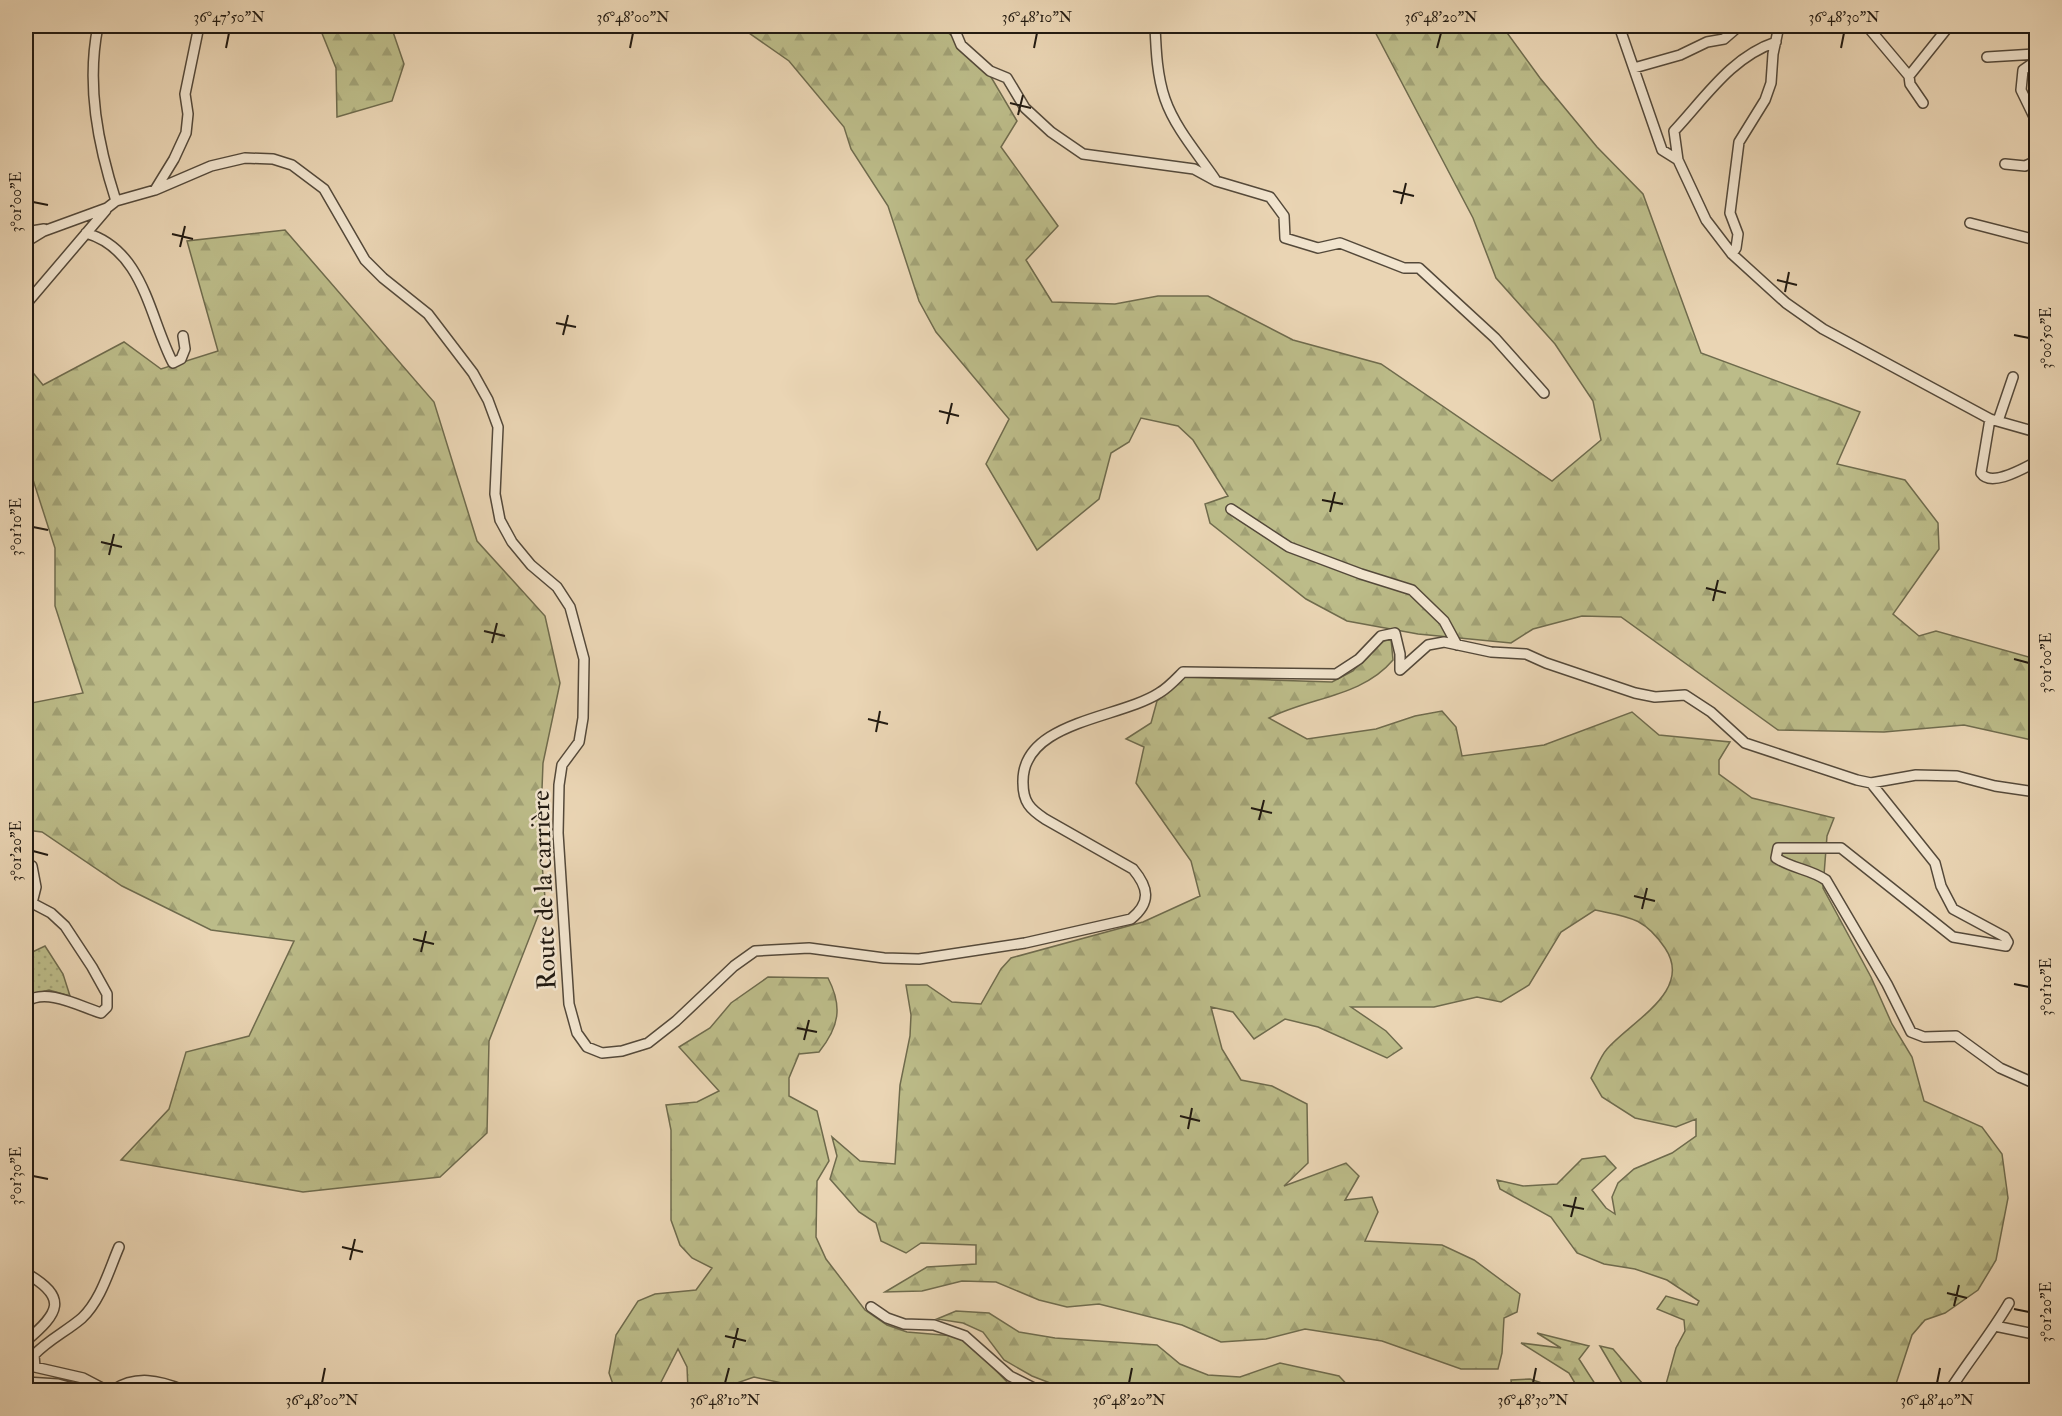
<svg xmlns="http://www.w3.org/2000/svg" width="2062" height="1416" font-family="'IM FELL Double Pica',serif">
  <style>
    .grass { fill: url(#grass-dots); stroke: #6f6b4d; stroke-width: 1.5 }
    .forest { fill: url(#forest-firs); stroke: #6f6b4d; stroke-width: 1.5 }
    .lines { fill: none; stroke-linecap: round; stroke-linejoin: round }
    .minor-casing { stroke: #54493a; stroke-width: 12 }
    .minor { stroke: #f1e4ce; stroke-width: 9 }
    .ticks { fill: none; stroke: #221a11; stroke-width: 2 }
    .labels { text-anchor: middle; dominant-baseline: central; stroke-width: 5; stroke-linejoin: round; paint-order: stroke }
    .street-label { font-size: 26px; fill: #221a11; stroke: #f1e4ce }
    .neatline { fill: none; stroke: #221a11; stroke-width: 2 }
    .ticks-label { font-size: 15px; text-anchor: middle; fill: #221a11 }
  </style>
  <defs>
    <pattern id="grass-dots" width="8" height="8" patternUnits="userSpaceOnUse" patternTransform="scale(1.5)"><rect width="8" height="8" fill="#bcbc89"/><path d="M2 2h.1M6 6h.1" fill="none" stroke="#a1a175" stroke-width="1.8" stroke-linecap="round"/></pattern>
    <pattern id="forest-firs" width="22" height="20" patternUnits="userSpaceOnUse" patternTransform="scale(1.5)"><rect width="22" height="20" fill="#bcbc89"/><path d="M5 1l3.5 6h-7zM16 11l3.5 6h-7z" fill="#a1a175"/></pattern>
  </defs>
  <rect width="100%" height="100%" fill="#ead5b4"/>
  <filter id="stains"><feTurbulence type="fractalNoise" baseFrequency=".00333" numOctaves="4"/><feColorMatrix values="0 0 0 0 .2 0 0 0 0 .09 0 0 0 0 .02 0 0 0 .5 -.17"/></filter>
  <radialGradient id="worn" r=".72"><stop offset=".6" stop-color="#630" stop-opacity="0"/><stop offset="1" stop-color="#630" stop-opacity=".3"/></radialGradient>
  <path class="grass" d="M45,946L63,974L70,996L49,990L26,996V955Z"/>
  <path class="forest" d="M319,26H391L404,64L392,101L337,117L336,68Z
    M739,26H940L981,60L1017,121L1001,147L1058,226L1026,260L1052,302L1115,304L1158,296H1208L1293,340L1381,364L1552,481L1601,440L1593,401L1555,344L1496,278L1473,218L1372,26H1513L1505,30L1540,78L1597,147L1643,194L1701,353L1860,412L1837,464L1905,480L1938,523L1939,549L1893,614L1919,636L1936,631L2036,659V741L1964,725L1884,732L1778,730L1621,617L1582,616L1533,629L1511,643L1418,634L1347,621L1306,599L1210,523L1205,504L1228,496L1193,440L1178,426L1141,418L1129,442L1111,453L1099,499L1037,550L986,464L1009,419L936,332L919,301L888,206L851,149L844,127L789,61Z
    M285,230L434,402L477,541L545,616L560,683L543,763L540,841L545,898L489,1041L487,1133L440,1177L303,1192L121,1160L169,1109L186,1052L249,1036L294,941L211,930L122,886L42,832L26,830V704L83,693L55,606V548L26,458V364L43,385L124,342L161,369L218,351L187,241Z
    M1391,639L1393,660C1362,697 1310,697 1269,718L1307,739L1376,729L1415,716L1442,711L1456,727L1462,756L1544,745L1632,712L1659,735L1730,742L1719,760V774L1752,798L1834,818L1827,836L1823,888L1871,977L1892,1024L1912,1057L1924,1101L1982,1127L2002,1154L2008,1198L1996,1260L1978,1290L1945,1313L1925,1320L1912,1335L1894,1390H1657L1665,1388L1676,1348L1685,1331L1684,1320L1657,1309L1666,1296L1697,1305L1699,1301L1667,1280L1635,1269L1604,1264L1577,1253L1551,1217L1500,1189L1497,1180L1523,1186L1557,1184L1582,1159L1605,1156L1616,1168L1592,1190L1606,1208L1615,1214L1612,1197L1618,1183L1634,1169L1672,1153L1696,1136V1119L1676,1127L1635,1118L1602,1097L1591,1078C1596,1069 1600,1057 1607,1049C1631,1021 1694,991 1665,948C1644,917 1629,917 1595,910L1561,932L1529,985L1501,1002L1477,997L1434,1007H1351L1386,1031L1402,1048L1387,1058L1318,1027L1285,1019L1254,1039L1233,1012L1211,1007L1222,1049L1241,1080L1272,1086L1307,1104L1308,1163L1284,1186L1346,1163L1359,1176L1345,1200L1372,1197L1378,1212L1365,1241L1442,1245L1474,1260L1520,1294L1517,1312L1504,1318L1502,1353L1498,1369H1461L1382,1341L1305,1329L1266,1339L1221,1342L1182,1325L1099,1304L1067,1307L1039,1300L996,1282L962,1281L922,1291L885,1292L927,1267L976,1264V1245L921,1243L906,1253L881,1241L876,1223L859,1212L830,1179L837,1156L832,1137L860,1161L895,1164L900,1085L910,1036L911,1015L906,985H927L952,1002L981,1004L1001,969L1011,958L1143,922L1200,896L1191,861L1136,783L1144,747L1126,739L1151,723L1157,701L1184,677L1332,682L1353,671L1381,642Z
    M768,977L828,978C843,1007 839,1027 819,1052L799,1054L789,1078V1096L817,1111L829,1161L817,1181L816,1237L826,1259L865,1310L887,1325L907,1332L954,1336L971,1345L1008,1383L1022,1390H802L796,1386L754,1377L717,1390H688L687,1367L678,1349L657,1390H615L609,1373L616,1335L638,1301L655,1294L696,1290L712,1268L692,1258L680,1245L671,1220V1130L666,1105L697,1102L719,1091L679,1047L710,1028L731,1003Z
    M956,1311L989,1313L1019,1332L1055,1338L1157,1345L1180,1364L1208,1375L1240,1377L1280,1363L1339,1376L1352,1390H1068L1032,1376L1004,1360L983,1332L963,1323L937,1319Z
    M1537,1333L1589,1346L1579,1359L1599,1390H1579L1569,1373L1521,1343L1561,1348Z
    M1600,1346L1613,1349L1648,1390H1626Z
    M1530,1379L1562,1390H1512L1511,1380Z"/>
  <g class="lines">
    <g class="minor-casing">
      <path id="minor" d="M98,26C86,85 98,145 116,201
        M953,26L961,45L990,71L1007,78L1025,108L1051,132L1083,154L1194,169L1216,181L1270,197L1284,216L1285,238L1318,248L1340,243L1404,268H1419L1495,338L1544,393
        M1155,26C1156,50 1157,76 1165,99C1175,128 1198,154 1215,179
        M1619,26L1662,150L1678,160L1706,220L1732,254L1786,303L1823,329L1990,419L2036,432
        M1867,26L1909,76L1949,26
        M1987,57L2036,54
        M2036,61L2023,70L2021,90L2036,121
        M1634,68L1680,55L1707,42L1724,39L1739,26
        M1909,76L1910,84L1923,103
        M1678,160L1674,131C1705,98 1731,57 1776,42
        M2005,164L2025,166L2036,161
        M155,190L174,159L186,133L188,114L185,94L199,26
        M1970,223L2036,240
        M26,232L44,229
        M86,233C144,250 149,317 173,363L181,359L185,349L183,336
        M26,242L44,231L107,208L116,201L155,190L211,166L245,158L273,159L292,165L324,189L365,260L383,278L428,314L473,373L488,400L498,427L495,494L500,520L512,542L531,565L557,587L570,607L584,659L583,718L579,742L562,765L559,785L558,833L569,1004L577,1033L587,1047L602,1053L622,1051L648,1043L676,1021L734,966L755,951L809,948L884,958L919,959L1025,943L1131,919C1152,902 1148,887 1133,869L1045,819C1030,809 1023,802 1023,783C1021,721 1119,719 1159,693C1168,688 1176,679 1183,672L1336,674L1359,659L1381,636L1395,633L1400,654V670L1428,645L1444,642L1491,652L1526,654L1546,663L1635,693L1655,697L1685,695L1711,712L1745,743L1857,780L1871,783L1916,775L1957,776L1995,786L2036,792
        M1732,254L1736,248L1738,234L1730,213L1739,142L1765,100L1771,83L1773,54L1779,26
        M26,304L106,210
        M1990,419L1981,473C1991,488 2024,468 2036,462
        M1998,421L2013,377
        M1231,509L1289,547L1361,574L1412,590L1444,621L1457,645
        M1871,783L1935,863L1941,886L1953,909L2005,937L2008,942L2006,946L1953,937L1841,848H1778L1776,858C1793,869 1810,869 1826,880L1887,984L1911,1032L1924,1037L1956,1036L2000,1068L2036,1084
        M26,908L32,903L36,887L32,866
        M26,1002C46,987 81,1007 101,1013L107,1007V994L92,967L65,926L51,913L32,903
        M26,1273C69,1298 59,1313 26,1341
        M871,1307L887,1318L904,1324L934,1325L965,1336L1010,1376L1038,1390
        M1995,1326L2029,1333
        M26,1365L83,1378L106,1390
        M35,1367L34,1355C48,1340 67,1331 82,1318C101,1300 109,1270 119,1247
        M26,1382L58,1384L80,1390
        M113,1390C136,1375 159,1380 183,1390
        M1950,1390C1969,1360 1991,1334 2009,1303"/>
    </g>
    <use href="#minor" class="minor"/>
  </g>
  <path class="ticks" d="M226,48L229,33M630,48L633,33M1034,48L1037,33M1437,48L1441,33M1841,48L1844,33M1010,103L1031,108M1018,115L1023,95M1393,191L1414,196M33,202L48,205M1401,204L1406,183M172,234L193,239M180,247L185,226M1777,280L1797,285M1785,292L1789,272M556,323L576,327M563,335L568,315M2014,335L2029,338M939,411L959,416M947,424L952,403M1322,500L1343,504M1330,512L1335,492M33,527L48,530M101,542L122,547M109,555L114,534M1706,588L1726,593M1713,601L1718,580M484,631L505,636M492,643L497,623M2014,659L2029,663M868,719L888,724M876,732L880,711M1251,808L1272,813M1259,820L1264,800M33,851L48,855M1634,896L1655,901M1642,909L1647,888M413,939L434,944M421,952L426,931M2014,984L2029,987M797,1028L817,1032M804,1040L809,1020M1180,1116L1200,1121M1188,1129L1192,1108M33,1176L48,1179M1563,1205L1584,1209M1571,1217L1576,1197M342,1247L363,1252M350,1260L355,1239M1947,1293L1967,1298M1954,1306L1959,1285M2014,1309L2029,1312M725,1336L746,1341M733,1348L738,1328M322,1383L325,1368M725,1383L729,1368M1129,1383L1132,1368M1533,1383L1536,1368M1937,1383L1940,1368"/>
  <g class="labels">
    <g class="street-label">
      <text transform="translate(544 890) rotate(-92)">Route de la carrière</text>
    </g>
  </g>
  <rect width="2062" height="1416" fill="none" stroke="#ead5b4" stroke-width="66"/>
  <rect x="33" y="33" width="1996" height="1350" class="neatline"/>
  <g class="ticks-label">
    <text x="229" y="22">36°47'50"N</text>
    <text x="633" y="22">36°48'00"N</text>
    <text x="1037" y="22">36°48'10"N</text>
    <text x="1441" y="22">36°48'20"N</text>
    <text x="1844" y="22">36°48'30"N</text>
    <text transform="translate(16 202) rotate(-90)" y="5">3°01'00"E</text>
    <text transform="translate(2046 338) rotate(-90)" y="5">3°00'50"E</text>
    <text transform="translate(16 527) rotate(-90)" y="5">3°01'10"E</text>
    <text transform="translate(2046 663) rotate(-90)" y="5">3°01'00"E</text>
    <text transform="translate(16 851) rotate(-90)" y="5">3°01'20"E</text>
    <text transform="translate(2046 987) rotate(-90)" y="5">3°01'10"E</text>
    <text transform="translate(16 1176) rotate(-90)" y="5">3°01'30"E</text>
    <text transform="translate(2046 1312) rotate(-90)" y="5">3°01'20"E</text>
    <text x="322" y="1405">36°48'00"N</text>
    <text x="725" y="1405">36°48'10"N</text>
    <text x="1129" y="1405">36°48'20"N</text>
    <text x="1533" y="1405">36°48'30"N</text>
    <text x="1937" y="1405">36°48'40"N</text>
  </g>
  <rect width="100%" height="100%" filter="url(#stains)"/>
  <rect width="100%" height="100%" fill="url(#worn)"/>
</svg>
